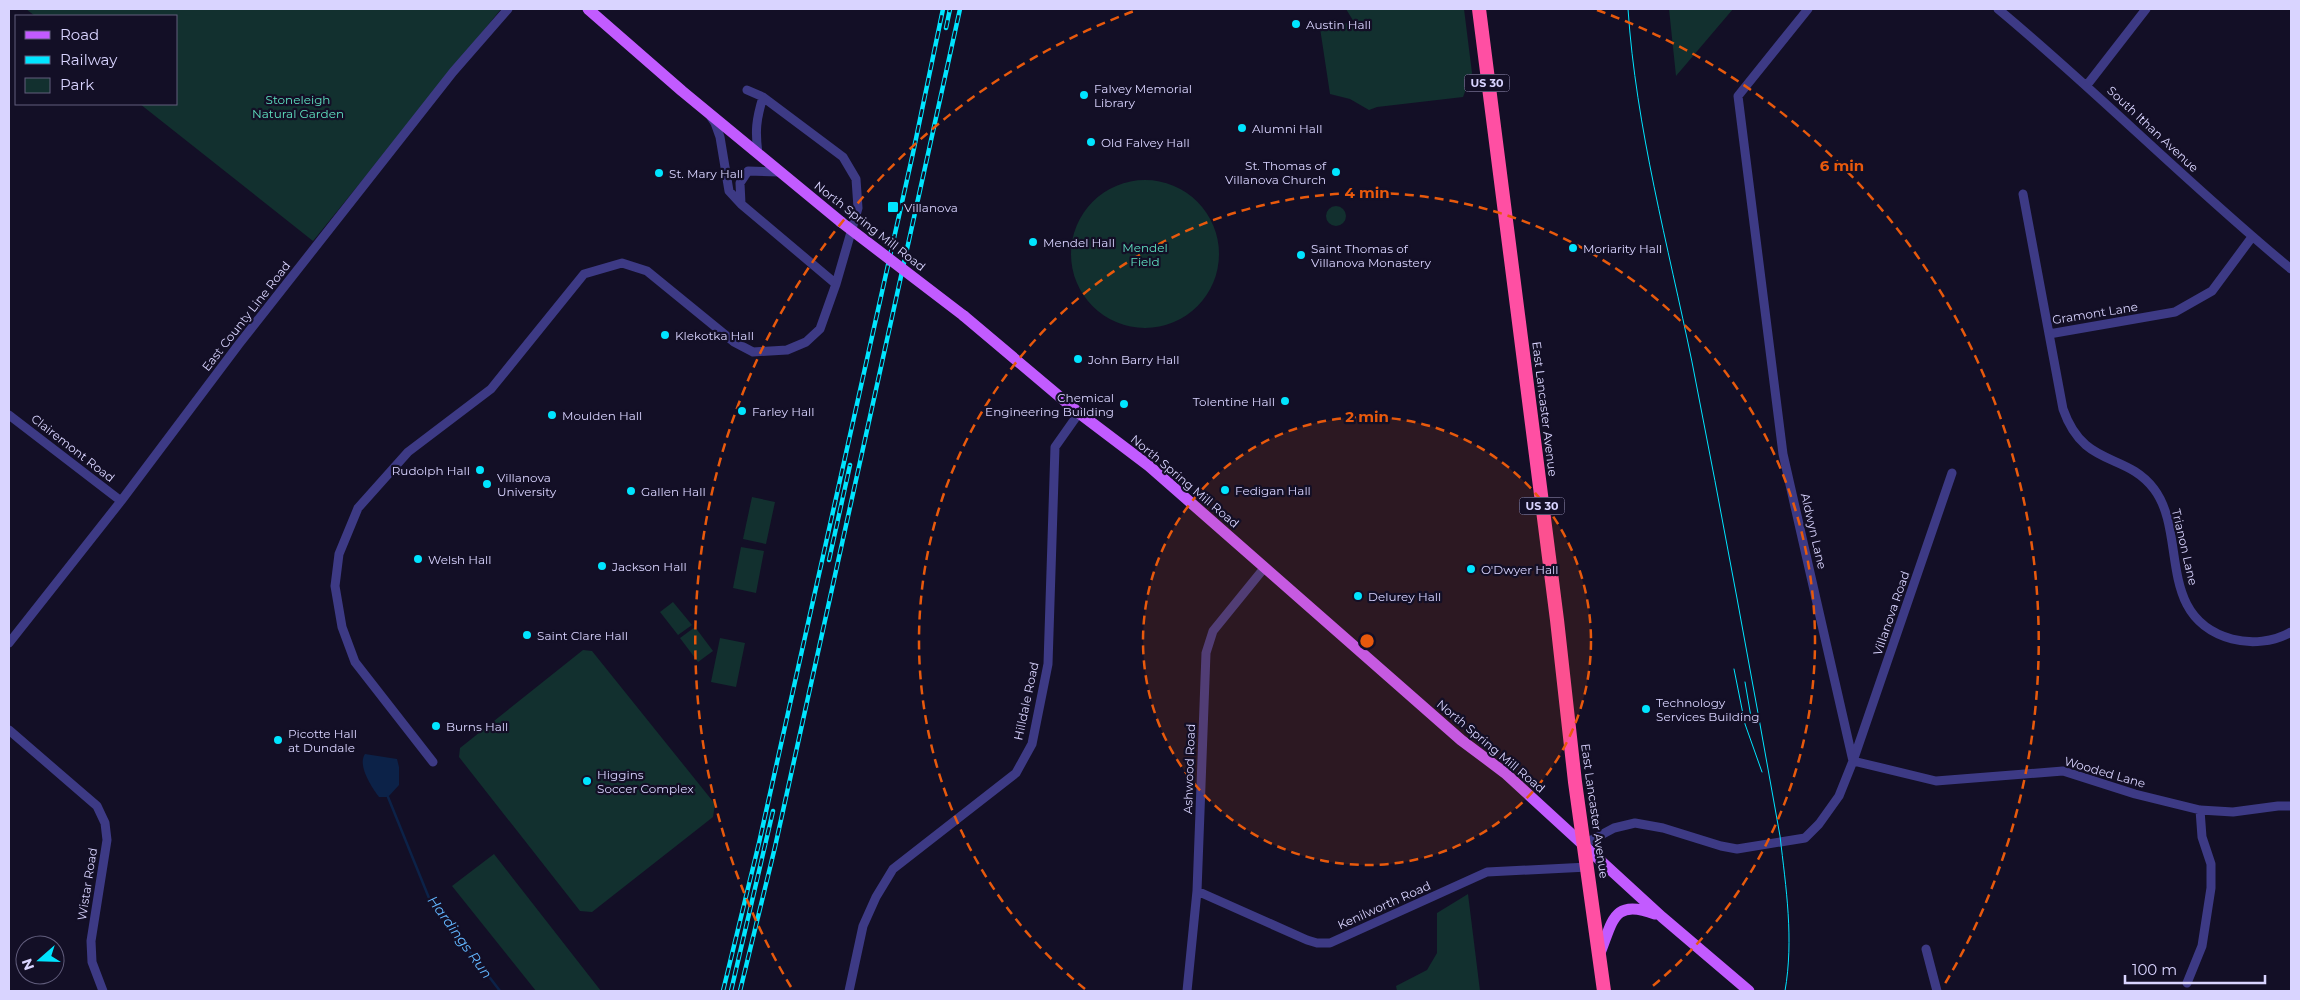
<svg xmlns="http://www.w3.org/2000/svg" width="2300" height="1000" font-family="Montserrat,sans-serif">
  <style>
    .green { fill: #12302f }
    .water { fill: #0c2248 }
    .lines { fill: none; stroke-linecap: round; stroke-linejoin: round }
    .stream { stroke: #0c2248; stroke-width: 2.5 }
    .minor { stroke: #3d3a85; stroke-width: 9 }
    .major { stroke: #c25bff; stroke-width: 11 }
    .highway { stroke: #ff4fa3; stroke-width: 14 }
    .tram { stroke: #00e5ff; stroke-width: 1 }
    .rail-casing { stroke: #00e5ff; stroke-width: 4.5 }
    .rail { stroke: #130f26; stroke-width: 2.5; stroke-dasharray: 8; stroke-linecap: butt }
    .major-bridge { stroke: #c25bff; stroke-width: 11 }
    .ring { fill: none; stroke: #e8590c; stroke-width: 2.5; stroke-dasharray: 9 6 }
    .poi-dot { fill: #00e5ff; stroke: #130f26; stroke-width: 2 }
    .labels { text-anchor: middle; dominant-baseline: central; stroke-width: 4.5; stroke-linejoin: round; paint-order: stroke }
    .shield { fill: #130f26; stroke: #9e99be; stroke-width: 1 }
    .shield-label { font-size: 11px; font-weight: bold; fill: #d9d4ff }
    .poi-label { font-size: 12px; fill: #d9d4ff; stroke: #130f26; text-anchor: start }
    .park-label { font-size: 12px; fill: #5fe0c0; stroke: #130f26 }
    .street-label { font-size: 12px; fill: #d9d4ff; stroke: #130f26 }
    .water-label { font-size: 14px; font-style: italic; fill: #62b6ff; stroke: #130f26 }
    .centre { fill: #e8590c; stroke: #130f26; stroke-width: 2.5 }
    .ring-label { font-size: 15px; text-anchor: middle; font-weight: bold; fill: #e8590c; stroke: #130f26; stroke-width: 4.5; stroke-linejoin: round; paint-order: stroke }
  </style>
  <rect width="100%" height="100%" fill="#130f26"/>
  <path class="green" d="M26,9H501L313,241L140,104H176V16H35Z
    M1346,9H1464L1472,73L1463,97L1377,107L1369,110L1350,99L1330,94L1320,28L1354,22Z
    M1669,9H1733L1676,76Z
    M1071 254a74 74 0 1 1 148 0a74 74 0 1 1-148 0Z
    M1326 216a10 10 0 1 1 20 0a10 10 0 1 1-20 0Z
    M752,497L775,502L766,544L743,539Z
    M741,547L764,551L756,593L733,588Z
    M673,602L692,625L678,635L660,612Z
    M695,627L713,651L698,662L680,638Z
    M720,638L745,643L736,687L711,682Z
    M583,650L592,651L715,804L713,817L592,912L580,911L459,757L460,748Z
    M494,854L601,991H536L452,886Z
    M1468,894L1480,991H1397L1396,986L1427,970L1437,953V913Z"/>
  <path class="water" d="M365,754L397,759L399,767V785L388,797H379C372,788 357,765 365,754Z"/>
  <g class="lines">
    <path class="stream" d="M388,797L429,898L500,991"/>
    <path class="minor" d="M1808,9L1738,96L1783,454L1853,761
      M1998,9C2098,92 2190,186 2291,269
      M2087,85L2146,9
      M711,117L715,123L720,137L729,191L741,204L836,284
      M758,154C755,131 756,120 763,97
      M2023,194L2063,409C2084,469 2125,451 2154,489C2188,534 2155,618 2232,639C2251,644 2274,642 2291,632
      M741,204L740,183L748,171L779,172
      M2049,334L2175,312L2212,291L2252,237
      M9,415L121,501
      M9,643L121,501L239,344L453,72L508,9
      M9,730L97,806L105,823L107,840L91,941L92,962L103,991
      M1853,761L1936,781L2063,771L2135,794L2200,810L2233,812L2278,806H2291
      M433,762L355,662L342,627L335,586L339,554L358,508L408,452L491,389L584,274L622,263L647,271L734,342L753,352L787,350L806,342L820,329L836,284L858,208L856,179L843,157L763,97L747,90
      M1584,844L1614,828L1635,823L1663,828L1721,846L1737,849L1805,838L1819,824L1839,796L1853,761L1952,473
      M1197,891L1307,940L1317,943H1330L1487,872L1588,867
      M1926,949L1937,991
      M2187,983L2202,946L2211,888V864L2202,837L2200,810
      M849,991L863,926L876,897L893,869L1016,773L1032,744L1048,664L1055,447L1079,413
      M1187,991L1197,891L1206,653L1213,631L1265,567"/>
    <path class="major" d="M588,9L682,91L841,222
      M964,316L1079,413L1149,466L1461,740L1505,773L1662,917L1749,991
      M1600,953C1613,921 1613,898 1655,914"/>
    <path class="highway" d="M1479,9L1557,620L1575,782L1604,991"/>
    <path class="tram" d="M1628,9C1636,128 1668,245 1692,362C1723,520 1752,678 1780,836C1786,888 1794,939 1785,991
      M1734,669L1745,724L1762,772
      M1745,682L1751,717"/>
    <g class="rail-casing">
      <path id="rail" d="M946,28L950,9
        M829,560L850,465
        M723,991L759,843L913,153L943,9
        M731,991L773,811
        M740,991L775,847L960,9"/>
    </g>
    <use href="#rail" class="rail"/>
    <path class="major-bridge" d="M841,222L964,316"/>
  </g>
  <circle cx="1367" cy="641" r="224" fill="#e8590c" fill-opacity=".12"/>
  <g class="ring">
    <circle cx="1367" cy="641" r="224"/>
    <path d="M1085 989A448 448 0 1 1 1649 989"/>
    <path d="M791 987A672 672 0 0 1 1137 10M1597 10A672 672 0 0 1 1943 987"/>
  </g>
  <g class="poi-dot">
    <circle cx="1296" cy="24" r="5"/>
    <circle cx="1084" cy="95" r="5"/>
    <circle cx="1242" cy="128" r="5"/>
    <circle cx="1091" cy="142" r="5"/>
    <circle cx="1336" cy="172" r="5"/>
    <circle cx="659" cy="173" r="5"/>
    <rect x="887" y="201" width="12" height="12" rx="2.5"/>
    <circle cx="1033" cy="242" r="5"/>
    <circle cx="1573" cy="248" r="5"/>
    <circle cx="1301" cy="255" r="5"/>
    <circle cx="665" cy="335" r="5"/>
    <circle cx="1078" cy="359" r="5"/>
    <circle cx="1285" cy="401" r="5"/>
    <circle cx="1124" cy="404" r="5"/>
    <circle cx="742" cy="411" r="5"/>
    <circle cx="552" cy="415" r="5"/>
    <circle cx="480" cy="470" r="5"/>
    <circle cx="487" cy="484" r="5"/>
    <circle cx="1225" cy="490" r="5"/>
    <circle cx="631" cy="491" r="5"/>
    <circle cx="418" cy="559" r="5"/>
    <circle cx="602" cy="566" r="5"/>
    <circle cx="1471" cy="569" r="5"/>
    <circle cx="1358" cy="596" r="5"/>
    <circle cx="527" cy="635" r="5"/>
    <circle cx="1646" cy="709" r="5"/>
    <circle cx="436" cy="726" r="5"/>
    <circle cx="278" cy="740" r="5"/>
    <circle cx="587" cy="781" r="5"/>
  </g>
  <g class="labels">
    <g class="shield">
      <rect x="1464.5" y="74.5" width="45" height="17" rx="4"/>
      <rect x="1519.5" y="497.5" width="45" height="17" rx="4"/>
    </g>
    <g class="shield-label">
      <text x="1487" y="83">US 30</text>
      <text x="1542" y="506">US 30</text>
    </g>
    <g class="poi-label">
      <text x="1306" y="24">Austin Hall</text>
      <text x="1094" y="88">Falvey Memorial<tspan x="1094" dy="14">Library</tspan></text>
      <text x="1252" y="128">Alumni Hall</text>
      <text x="1101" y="142">Old Falvey Hall</text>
      <text x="1326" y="165" text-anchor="end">St. Thomas of<tspan x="1326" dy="14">Villanova Church</tspan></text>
      <text x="669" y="173">St. Mary Hall</text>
      <text x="904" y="207">Villanova</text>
      <text x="1043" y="242">Mendel Hall</text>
      <text x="1311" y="248">Saint Thomas of<tspan x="1311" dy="14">Villanova Monastery</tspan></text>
      <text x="1583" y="248">Moriarity Hall</text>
      <text x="675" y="335">Klekotka Hall</text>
      <text x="1088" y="359">John Barry Hall</text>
      <text x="1114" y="397" text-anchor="end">Chemical<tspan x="1114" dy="14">Engineering Building</tspan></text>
      <text x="1275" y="401" text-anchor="end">Tolentine Hall</text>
      <text x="752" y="411">Farley Hall</text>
      <text x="562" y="415">Moulden Hall</text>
      <text x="470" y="470" text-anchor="end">Rudolph Hall</text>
      <text x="497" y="477">Villanova<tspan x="497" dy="14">University</tspan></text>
      <text x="1235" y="490">Fedigan Hall</text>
      <text x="641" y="491">Gallen Hall</text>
      <text x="428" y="559">Welsh Hall</text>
      <text x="612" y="566">Jackson Hall</text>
      <text x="1481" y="569">O'Dwyer Hall</text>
      <text x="1368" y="596">Delurey Hall</text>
      <text x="537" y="635">Saint Clare Hall</text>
      <text x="1656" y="702">Technology<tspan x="1656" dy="14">Services Building</tspan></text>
      <text x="446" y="726">Burns Hall</text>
      <text x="288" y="733">Picotte Hall<tspan x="288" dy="14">at Dundale</tspan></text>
      <text x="597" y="774">Higgins<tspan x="597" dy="14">Soccer Complex</tspan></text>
    </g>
    <g class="park-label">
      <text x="298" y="99">Stoneleigh<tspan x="298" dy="14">Natural Garden</tspan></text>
      <text x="1145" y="247">Mendel<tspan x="1145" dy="14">Field</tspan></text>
    </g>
    <g class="street-label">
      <text transform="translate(2153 129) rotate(43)">South Ithan Avenue</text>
      <text transform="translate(870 226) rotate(38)">North Spring Mill Road</text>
      <text transform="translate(2095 313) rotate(-9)">Gramont Lane</text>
      <text transform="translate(246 316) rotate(-52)">East County Line Road</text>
      <text transform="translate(1545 409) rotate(83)">East Lancaster Avenue</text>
      <text transform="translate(73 448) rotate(38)">Clairemont Road</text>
      <text transform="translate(1185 481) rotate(40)">North Spring Mill Road</text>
      <text transform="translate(1814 531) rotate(77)">Aldwyn Lane</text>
      <text transform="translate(2185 547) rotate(77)">Trianon Lane</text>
      <text transform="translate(1891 613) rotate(-71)">Villanova Road</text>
      <text transform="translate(1026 701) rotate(-78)">Hilldale Road</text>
      <text transform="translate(1491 746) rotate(40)">North Spring Mill Road</text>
      <text transform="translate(1189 769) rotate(-88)">Ashwood Road</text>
      <text transform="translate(2105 772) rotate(16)">Wooded Lane</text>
      <text transform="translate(1595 811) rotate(82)">East Lancaster Avenue</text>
      <text transform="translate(87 884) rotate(-81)">Wistar Road</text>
      <text transform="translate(1384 905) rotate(-24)">Kenilworth Road</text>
    </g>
    <g class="water-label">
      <text transform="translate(460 937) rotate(54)">Hardings Run</text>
    </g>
  </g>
  <circle cx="1367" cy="641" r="8" class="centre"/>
  <g class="ring-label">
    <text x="1842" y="171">6 min</text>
    <text x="1367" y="198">4 min</text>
    <text x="1367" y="422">2 min</text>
  </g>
  <rect width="2300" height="1000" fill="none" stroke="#d9d4ff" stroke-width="20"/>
  <rect x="15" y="15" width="162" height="90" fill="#130f26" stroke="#625e7d"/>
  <rect x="25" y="31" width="25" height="8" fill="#c25bff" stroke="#625e7d"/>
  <text x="60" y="40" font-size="15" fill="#d9d4ff">Road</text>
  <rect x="25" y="56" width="25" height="8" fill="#00e5ff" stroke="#625e7d"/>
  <text x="60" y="65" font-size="15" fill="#d9d4ff">Railway</text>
  <rect x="25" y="78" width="25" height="15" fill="#12302f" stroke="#625e7d"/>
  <text x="60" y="90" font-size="15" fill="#d9d4ff">Park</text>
  <g transform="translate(40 960) rotate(250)"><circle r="24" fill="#130f26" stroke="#625e7d"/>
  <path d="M0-4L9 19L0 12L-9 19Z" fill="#00e5ff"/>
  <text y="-8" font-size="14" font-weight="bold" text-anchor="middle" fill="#d9d4ff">N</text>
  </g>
  <path d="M2125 975v8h140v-8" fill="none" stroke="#d9d4ff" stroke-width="2.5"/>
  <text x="2132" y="975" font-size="15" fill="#d9d4ff" stroke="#130f26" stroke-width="4" paint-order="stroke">100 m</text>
</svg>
